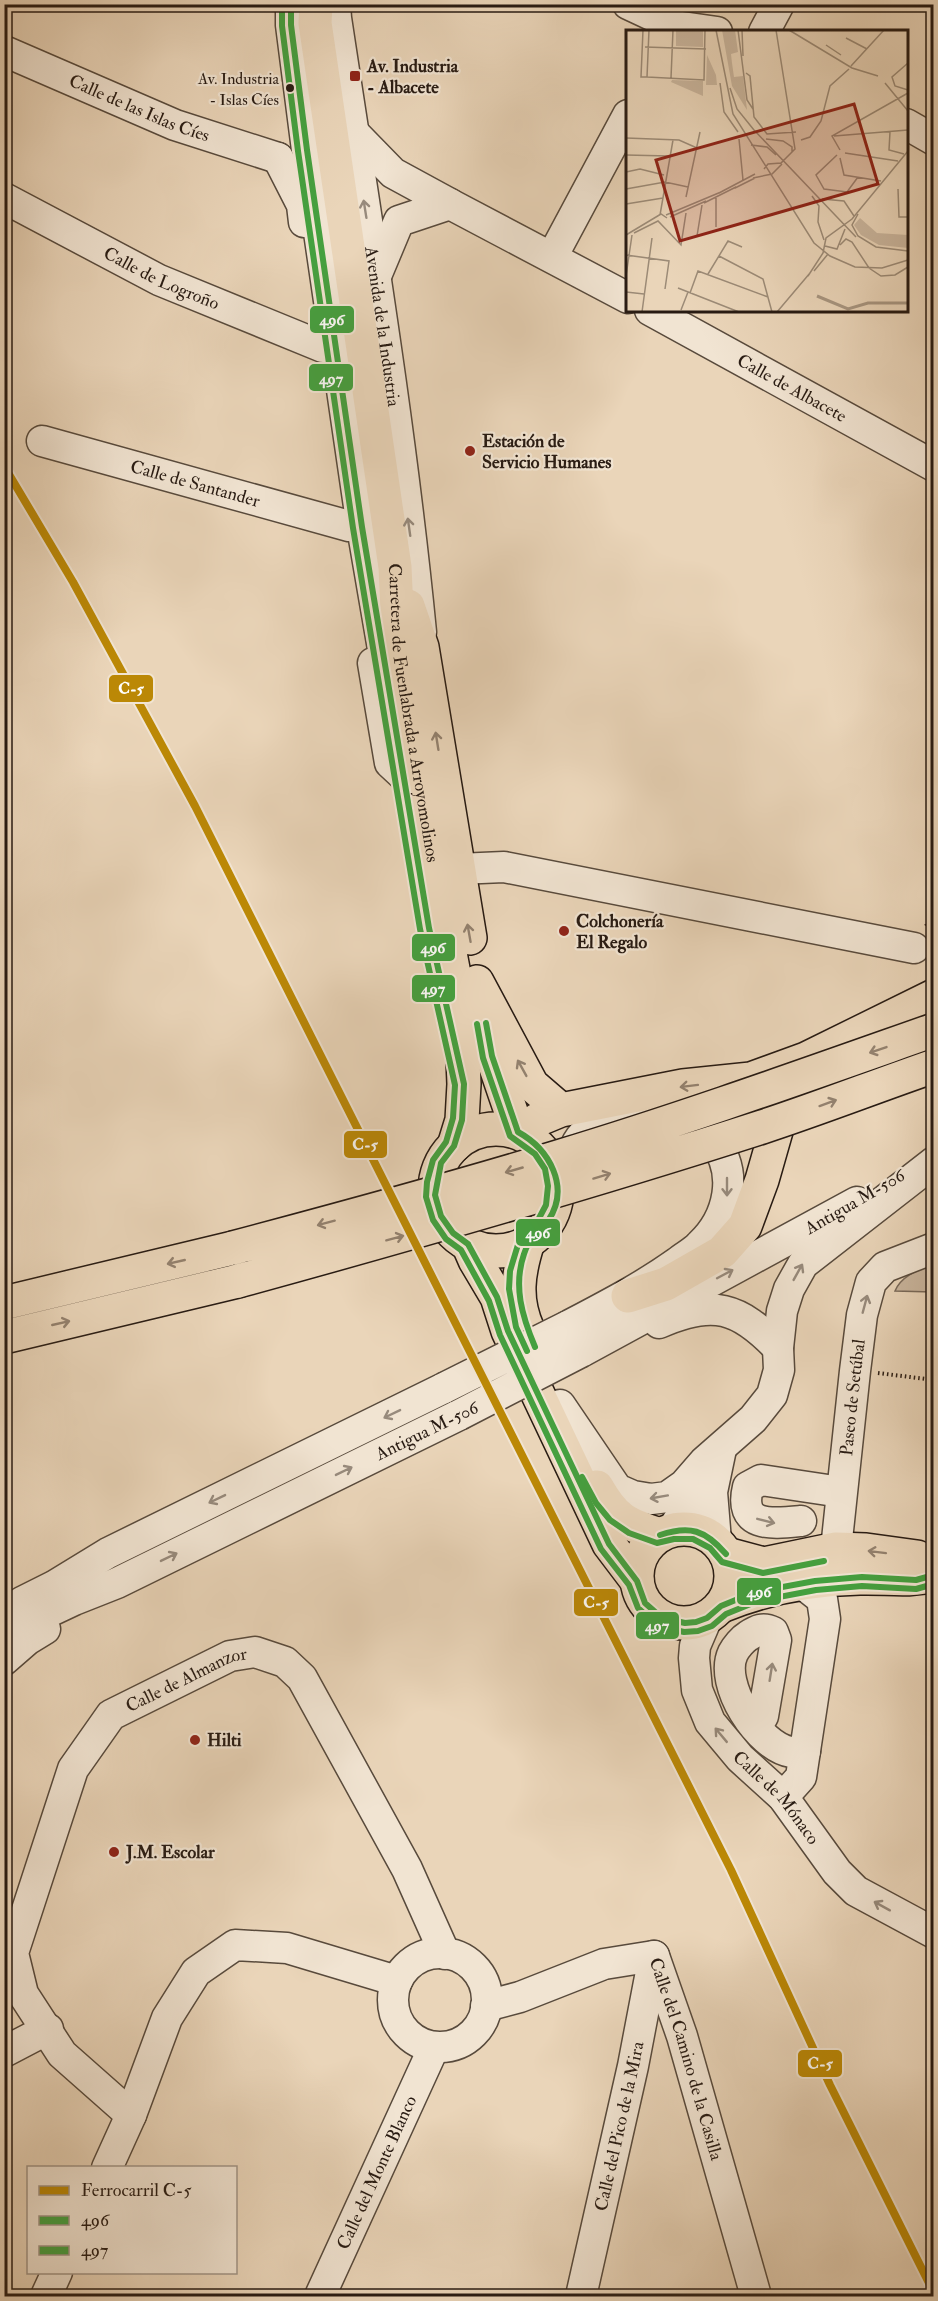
<svg xmlns="http://www.w3.org/2000/svg" width="938" height="2301" font-family="'IM FELL Double Pica',serif">
  <style>
    .green { fill: #c9b59d; stroke: #786858; stroke-width: 1.5 }
    .lines { fill: none; stroke-linecap: round; stroke-linejoin: round }
    .minor-casing { stroke: #584a3c; stroke-width: 33 }
    .major-casing { stroke: #281b13; stroke-width: 36 }
    .highway-casing { stroke: #281b13; stroke-width: 36 }
    .path { stroke: #281b13; stroke-width: 4; stroke-dasharray: 1.5 3; stroke-linecap: butt }
    .minor { stroke: #f1e4d2; stroke-width: 30 }
    .major { stroke: #ead5b9; stroke-width: 33 }
    .highway { stroke: #ead5b9; stroke-width: 33 }
    .minor-bridge-casing { stroke: #584a3c; stroke-width: 33; stroke-linecap: butt }
    .highway-bridge-casing { stroke: #281b13; stroke-width: 36; stroke-linecap: butt }
    .minor-bridge { stroke: #f1e4d2; stroke-width: 30 }
    .highway-bridge { stroke: #ead5b9; stroke-width: 33 }
    .bus-1-casing { stroke: #f1e4d2; stroke-width: 10 }
    .bus-2-casing { stroke: #f1e4d2; stroke-width: 10 }
    .bus-1 { stroke: #45a03f; stroke-width: 6 }
    .bus-2 { stroke: #45a03f; stroke-width: 6 }
    .rail-1-casing { stroke: #f1e4d2; stroke-width: 12 }
    .rail-1 { stroke: #bb8806; stroke-width: 8 }
    .oneway { stroke: #978a7c }
    .oneway2 { stroke: #93816e }
    .poi-dot { fill: #8f2418; stroke: #f1e4d2; stroke-width: 2 }
    .bus-dot { fill: #281b13; stroke: #f1e4d2; stroke-width: 2 }
    .labels { text-anchor: middle; dominant-baseline: central; stroke-width: 4.5; stroke-linejoin: round; paint-order: stroke }
    .bus-label { font-size: 16px; fill: #281b13; stroke: #f1e4d2; text-anchor: end }
    .poi-label { font-size: 18px; font-weight: bold; fill: #281b13; stroke: #f1e4d2; text-anchor: start }
    .street-label { font-size: 18px; fill: #281b13; stroke: #f1e4d2 }
    .inset-river { fill: none; stroke: #a89681; stroke-width: 3 }
    .inset-road { fill: none; stroke: #9c8b77; stroke-width: 1.5 }
    .view { fill: #8f2418; fill-opacity: 0.15; stroke: #8f2418; stroke-width: 3 }
    .inset-edge { fill: none; stroke: #281b13; stroke-width: 3 }
    .line-badge { stroke: #f1e4d2; stroke-width: 2 }
    .badge-label { font-size: 16px; text-anchor: middle; font-weight: bold; fill: #fff }
  </style>
  <rect width="100%" height="100%" fill="#ead5b9"/>
  <filter id="stains"><feTurbulence type="fractalNoise" baseFrequency=".00333" numOctaves="4"/><feColorMatrix values="0 0 0 0 .2 0 0 0 0 .09 0 0 0 0 .02 0 0 0 .5 -.17"/></filter>
  <radialGradient id="worn" r=".72"><stop offset=".6" stop-color="#630" stop-opacity="0"/><stop offset="1" stop-color="#630" stop-opacity=".3"/></radialGradient>
  <path class="green" d="M933,1264V1292L895,1291C901,1276 918,1270 933,1264Z"/>
  <g class="lines">
    <g class="minor-casing">
      <g id="minor">
        <path d="M291,4V25L307,150L362,527L389,684"/>
        <path id="s1" d="M335,4L336,18C367,223 401,427 421,632"/>
        <path d="M628,4L675,26L717,32"/>
        <path d="M764,32L779,4"/>
        <path id="s2" d="M4,51L175,125L278,158"/>
        <path d="M906,124L934,140"/>
        <path d="M353,132L393,173L450,204L399,221L376,276"/>
        <path d="M278,158L302,205L304,222"/>
        <path id="s3" d="M4,198L159,280L323,347"/>
        <path d="M450,204L628,298"/>
        <path d="M552,257L628,115"/>
        <path id="s4" d="M650,310L934,466"/>
        <path id="s5" d="M42,441L349,526"/>
        <path d="M373,663L390,763L404,776"/>
        <path d="M458,869L504,867L914,948"/>
        <path d="M659,1323C713,1299 739,1307 778,1348"/>
        <path d="M568,1326C606,1306 643,1287 678,1262C685,1256 694,1252 700,1245C729,1218 740,1172 712,1139C687,1110 613,1114 584,1134C578,1138 575,1148 572,1153"/>
        <path d="M581,1352L857,1202"/>
        <path d="M560,1405L617,1489L633,1496L651,1499L667,1497L684,1485L704,1462L753,1419L772,1395L779,1370L778,1348L782,1311L789,1289L803,1264L934,1162"/>
        <path d="M801,1521C771,1524 738,1528 748,1487L761,1480L841,1492"/>
        <path d="M672,1530L693,1498L702,1471"/>
        <path d="M716,1541L712,1492L721,1449"/>
        <path id="s6" d="M825,1570L836,1549L855,1371L862,1315L871,1282L885,1267L934,1248"/>
        <path d="M22,1602L54,1586L108,1553L444,1388"/>
        <path id="s7" d="M707,1618L695,1646L694,1658L697,1690L710,1722L740,1758L783,1797L837,1872L856,1891L934,1933"/>
        <path d="M4,1633L74,1600L117,1583L459,1415"/>
        <path d="M4,1660L27,1640L45,1629"/>
        <path d="M756,1728L763,1716L776,1640L773,1632C763,1627 757,1630 748,1636C743,1639 736,1647 733,1653C718,1684 759,1747 791,1752C796,1752 801,1752 805,1751"/>
        <path d="M783,1797L801,1777L825,1619L822,1599L803,1584"/>
        <circle cx="440" cy="2000" r="47"/>
        <path id="s8" d="M486,2006L520,1997L604,1964L654,1956L682,2036L756,2296"/>
        <path d="M4,2052L48,2029"/>
        <path id="s9" d="M131,2115L62,2054L23,1994L13,1953L73,1769L111,1715L230,1656L255,1652L285,1662L302,1678L407,1869L445,1954"/>
        <path d="M107,2168L131,2115L167,2018L196,1972L235,1945L287,1948L397,1981"/>
        <path d="M46,2296L57,2272"/>
        <path id="s10" d="M320,2296L434,2047"/>
        <path id="s11" d="M581,2296L633,2066L654,1956"/>
      </g>
    </g>
    <g class="major-casing">
      <g id="major">
        <path id="s12" d="M316,4L315,23L395,567L399,654L436,879L461,1011L464,1084L462,1120L454,1146"/>
        <path d="M408,606L422,647L470,938"/>
        <path d="M480,995L492,1056L518,1132"/>
        <circle cx="496" cy="1190" r="61"/>
        <path d="M468,1244L475,1260L497,1297L508,1331L609,1544L637,1581"/>
        <path d="M528,1330C514,1299 518,1273 528,1242"/>
        <path d="M597,1487C615,1519 626,1524 660,1535"/>
        <circle cx="684" cy="1576" r="47"/>
        <path d="M726,1554L764,1564L836,1549L866,1550L917,1557L934,1565"/>
        <path d="M721,1606C765,1588 813,1579 860,1578C886,1577 908,1582 934,1575"/>
      </g>
    </g>
    <g class="highway-casing">
      <path id="highway" d="M477,982L532,1085L561,1110
        M520,1133L537,1120L561,1110L683,1086L751,1079L806,1059L934,996
        M628,1296L666,1284L722,1252L745,1226L762,1180L780,1117L793,1082L806,1059
        M4,1303L233,1248
        M4,1337L238,1281"/>
    </g>
    <path class="path" d="M926,926L934,913
      M878,1373L934,1380"/>
    <use href="#minor" class="minor"/>
    <use href="#major" class="major"/>
    <use href="#highway" class="highway"/>
    <g class="minor-bridge-casing">
      <path id="minor-bridge" d="M444,1388L568,1326
        M459,1415L581,1352"/>
    </g>
    <g class="highway-bridge-casing">
      <path id="highway-bridge" d="M233,1248C342,1219 450,1190 558,1157C684,1119 809,1074 934,1030
        M238,1281C413,1233 588,1183 762,1127C820,1108 876,1086 934,1066"/>
    </g>
    <use href="#minor-bridge" class="minor-bridge"/>
    <use href="#highway-bridge" class="highway-bridge"/>
    <g class="bus-1-casing">
      <path id="bus-1" d="M291,4V25L307,150L362,527L429,928L464,1084L462,1120L454,1146L441,1163L435,1195L441,1216L453,1233L468,1244
        M486,1023L492,1056L518,1132
        M518,1132C549,1149 571,1187 548,1221C540,1232 528,1239 524,1254C513,1286 522,1316 535,1347
        M468,1244L497,1297L508,1331L609,1544L637,1581L645,1603L662,1618L685,1623L696,1622L707,1618L721,1606L755,1592L815,1581L862,1577L916,1580L934,1575
        M660,1535C690,1525 705,1530 726,1554"/>
    </g>
    <g class="bus-2-casing">
      <path id="bus-2" d="M282,4V26L298,151L353,528L420,929L455,1085L453,1118L446,1142L433,1160L427,1182L426,1197L433,1220L446,1239L461,1250L489,1301L500,1335L601,1549L629,1585L638,1608L658,1626L684,1632L698,1631L712,1626L726,1614L758,1601L816,1590L862,1586L916,1589L934,1584
        M477,1024L483,1058L510,1136L535,1154L545,1169L548,1186L546,1205L537,1222L520,1238L510,1271L509,1289L516,1327L527,1351
        M582,1477L596,1503L610,1520L629,1533L657,1543L674,1539H693L710,1548L722,1562L763,1573L824,1561"/>
    </g>
    <use href="#bus-1" class="bus-1"/>
    <use href="#bus-2" class="bus-2"/>
    <g class="rail-1-casing">
      <path id="rail-1" d="M4,466L73,582L195,806L731,1870L830,2085L934,2293"/>
    </g>
    <use href="#rail-1" class="rail-1"/>
  </g>
  <defs><path id="oneway-shaft" d="M-6 0H5M1.5-3L5.5 0L1.5 3" fill="none" stroke-width="1.6" stroke-linecap="round" stroke-linejoin="round" transform="scale(1.5)"/></defs>
  <g class="oneway">
    <use href="#oneway-shaft" transform="translate(365 209) rotate(-99)"/>
    <use href="#oneway-shaft" transform="translate(409 527) rotate(-98)"/>
    <use href="#oneway-shaft" transform="translate(727 1187) rotate(90)"/>
    <use href="#oneway-shaft" transform="translate(798 1272) rotate(-61)"/>
    <use href="#oneway-shaft" transform="translate(725 1274) rotate(-28)"/>
    <use href="#oneway-shaft" transform="translate(865 1304) rotate(-75)"/>
    <use href="#oneway-shaft" transform="translate(392 1414) rotate(154)"/>
    <use href="#oneway-shaft" transform="translate(344 1471) rotate(-26)"/>
    <use href="#oneway-shaft" transform="translate(659 1497) rotate(170)"/>
    <use href="#oneway-shaft" transform="translate(217 1499) rotate(154)"/>
    <use href="#oneway-shaft" transform="translate(766 1521) rotate(14)"/>
    <use href="#oneway-shaft" transform="translate(169 1557) rotate(-26)"/>
    <use href="#oneway-shaft" transform="translate(771 1672) rotate(-81)"/>
    <use href="#oneway-shaft" transform="translate(721 1735) rotate(-130)"/>
    <use href="#oneway-shaft" transform="translate(882 1906) rotate(-151)"/>
  </g>
  <g class="oneway2">
    <use href="#oneway-shaft" transform="translate(437 741) rotate(-99)"/>
    <use href="#oneway-shaft" transform="translate(469 933) rotate(-100)"/>
    <use href="#oneway-shaft" transform="translate(878 1050) rotate(161)"/>
    <use href="#oneway-shaft" transform="translate(522 1068) rotate(-119)"/>
    <use href="#oneway-shaft" transform="translate(689 1086) rotate(173)"/>
    <use href="#oneway-shaft" transform="translate(828 1103) rotate(-20)"/>
    <use href="#oneway-shaft" transform="translate(514 1170) rotate(164)"/>
    <use href="#oneway-shaft" transform="translate(602 1176) rotate(-17)"/>
    <use href="#oneway-shaft" transform="translate(326 1223) rotate(165)"/>
    <use href="#oneway-shaft" transform="translate(395 1238) rotate(-15)"/>
    <use href="#oneway-shaft" transform="translate(176 1262) rotate(167)"/>
    <use href="#oneway-shaft" transform="translate(61 1323) rotate(-13)"/>
    <use href="#oneway-shaft" transform="translate(877 1552) rotate(-173)"/>
  </g>
  <g class="poi-dot">
    <rect x="349" y="70" width="12" height="12" rx="3"/>
    <circle cx="470" cy="451" r="6"/>
    <circle cx="564" cy="931" r="6"/>
    <circle cx="195" cy="1740" r="6"/>
    <circle cx="114" cy="1852" r="6"/>
  </g>
  <circle class="bus-dot" cx="290" cy="88" r="5"/>
  <g class="labels">
    <g class="bus-label">
      <text x="279" y="79">Av. Industria<tspan x="279" dy="21">- Islas Cíes</tspan></text>
    </g>
    <g class="poi-label">
      <text x="367" y="66">Av. Industria<tspan x="367" dy="21">- Albacete</tspan></text>
      <text x="482" y="441">Estación de<tspan x="482" dy="21">Servicio Humanes</tspan></text>
      <text x="576" y="921">Colchonería<tspan x="576" dy="21">El Regalo</tspan></text>
      <text x="207" y="1740">Hilti</text>
      <text x="126" y="1852">J.M. Escolar</text>
    </g>
    <g class="street-label">
      <text stroke="none"><textPath href="#s2" startOffset="147">Calle de las Islas Cíes</textPath></text>
      <text stroke="none"><textPath href="#s3" startOffset="177">Calle de Logroño</textPath></text>
      <text stroke="none"><textPath href="#s1" startOffset="326">Avenida de la Industria</textPath></text>
      <text stroke="none"><textPath href="#s4" startOffset="162">Calle de Albacete</textPath></text>
      <text stroke="none"><textPath href="#s5" startOffset="159">Calle de Santander</textPath></text>
      <text stroke="none"><textPath href="#s12" startOffset="716">Carretera de Fuenlabrada a Arroyomolinos</textPath></text>
      <text transform="translate(855 1202) rotate(-30)">Antigua M-506</text>
      <text stroke="none"><textPath href="#s6" startOffset="176">Paseo de Setúbal</textPath></text>
      <text transform="translate(427 1431) rotate(-26)">Antigua M-506</text>
      <text stroke="none"><textPath href="#s9" startOffset="549">Calle de Almanzor</textPath></text>
      <text stroke="none"><textPath href="#s7" startOffset="210">Calle de Mónaco</textPath></text>
      <text stroke="none"><textPath href="#s8" startOffset="284">Calle del Camino de la Casilla</textPath></text>
      <text stroke="none"><textPath href="#s11" startOffset="174">Calle del Pico de la Mira</textPath></text>
      <text stroke="none"><textPath href="#s10" startOffset="136">Calle del Monte Blanco</textPath></text>
    </g>
  </g>
  <g transform="translate(626 30)">
    <rect width="282" height="282" fill="#ead5b9"/>
    <path d="M50,0H77V17L50,16ZM96,0H109L112,22L105,24L106,33L108,47L117,46L121,80L106,56ZM81,25L90,45L91,55H80ZM46,50L77,51V66L45,52ZM234,188L251,203L282,205V218L253,215L235,205L228,195Z" fill="#c9b59d"/>
    <path class="inset-river" d="M191,266L222,279L242,273H282"/>
    <path class="inset-road" d="M17,0L15,47H21L23,0M90,0L107,84L188,213L204,226L229,237L256,238L282,230M112,0L121,70L127,79M116,0L117,26M163,0L226,38L252,46M220,8L241,19M200,15L215,25M19,17L80,19M282,33L266,47L269,56L282,60M225,36L258,0M120,43L124,46L128,87L141,104L170,102M21,47L78,50L79,0M45,48L47,0M94,53L98,82L112,102M259,53L282,81M104,58L111,79L128,100M128,100L230,207M264,102L263,120L278,124M208,106L282,100M0,108L53,110L71,118M113,109L117,150M140,109L157,111L166,117V122M175,110L184,107L195,91L204,56L223,39M125,115L141,117L150,125M214,120L206,106L282,63M219,123L272,131M0,125L43,126M211,125L190,145L198,159L221,162L232,147M214,128L218,145L255,151M138,139L142,134L155,133L169,119L150,0M0,142L14,139L38,145M127,148L146,144L156,134M109,158L129,148M0,159L39,152L62,157M272,159L273,187H282M93,163L129,144M186,166L193,176L192,192L198,210M60,167L74,102M90,168V197M196,169L218,171L228,186M78,173L110,157M0,174L37,168M232,184L226,195L232,206L250,217L282,221M34,185L47,110M40,185L95,162M44,187L80,171M8,203L32,191L55,215L60,183M0,205L35,184L41,188M71,206L76,175M214,215L220,209L226,212L243,238L255,246L269,245L282,237M199,216L211,219L219,199M0,225L43,231L39,259M93,226L137,249L146,282M188,241L202,224M82,244L102,211L116,217M0,246L6,205M182,246L197,223L200,208L226,189L282,121M52,258L113,282M0,262L18,264M64,263L72,241L142,267M55,280L62,262M16,282L26,208M151,282L184,243"/>
    <path class="view" d="M228,74L252,154L54,211L30,130Z"/>
    <rect width="282" height="282" class="inset-edge"/>
  </g>
  <g class="line-badge">
    <rect x="309" y="305" width="46" height="29" rx="6" fill="#45a03f"/>
    <rect x="308" y="363" width="46" height="29" rx="6" fill="#45a03f"/>
    <rect x="108" y="674" width="46" height="29" rx="6" fill="#bb8806"/>
    <rect x="411" y="933" width="45" height="29" rx="6" fill="#45a03f"/>
    <rect x="411" y="974" width="45" height="29" rx="6" fill="#45a03f"/>
    <rect x="343" y="1130" width="45" height="29" rx="6" fill="#bb8806"/>
    <rect x="515" y="1218" width="46" height="29" rx="6" fill="#45a03f"/>
    <rect x="736" y="1577" width="46" height="29" rx="6" fill="#45a03f"/>
    <rect x="573" y="1588" width="46" height="29" rx="6" fill="#bb8806"/>
    <rect x="635" y="1611" width="45" height="29" rx="6" fill="#45a03f"/>
    <rect x="797" y="2049" width="46" height="29" rx="6" fill="#bb8806"/>
  </g>
  <g class="badge-label">
    <text x="332" y="325">496</text>
    <text x="331" y="384">497</text>
    <text x="131" y="694">C-5</text>
    <text x="433" y="953">496</text>
    <text x="433" y="994">497</text>
    <text x="365" y="1150">C-5</text>
    <text x="538" y="1238">496</text>
    <text x="759" y="1597">496</text>
    <text x="596" y="1608">C-5</text>
    <text x="657" y="1631">497</text>
    <text x="820" y="2069">C-5</text>
  </g>
  <rect width="938" height="2301" fill="none" stroke="#ead5b9" stroke-width="24"/>
  <rect x="6" y="6" width="926" height="2289" fill="none" stroke="#281b13" stroke-width="3"/>
  <rect x="12" y="12" width="914" height="2277" fill="none" stroke="#281b13" stroke-width="1.5"/>
  <rect x="27" y="2166" width="210" height="108" fill="#f1e4d2" stroke="#a19486" stroke-width="1.5"/>
  <rect x="39" y="2186" width="30" height="9" fill="#bb8806" stroke="#a19486" stroke-width="1.5"/>
  <text x="81" y="2196" font-size="18" fill="#281b13">Ferrocarril C-5</text>
  <rect x="39" y="2216" width="30" height="9" fill="#45a03f" stroke="#a19486" stroke-width="1.5"/>
  <text x="81" y="2226" font-size="18" fill="#281b13">496</text>
  <rect x="39" y="2246" width="30" height="9" fill="#45a03f" stroke="#a19486" stroke-width="1.5"/>
  <text x="81" y="2256" font-size="18" fill="#281b13">497</text>
  <rect width="100%" height="100%" filter="url(#stains)"/>
  <rect width="100%" height="100%" fill="url(#worn)"/>
</svg>
